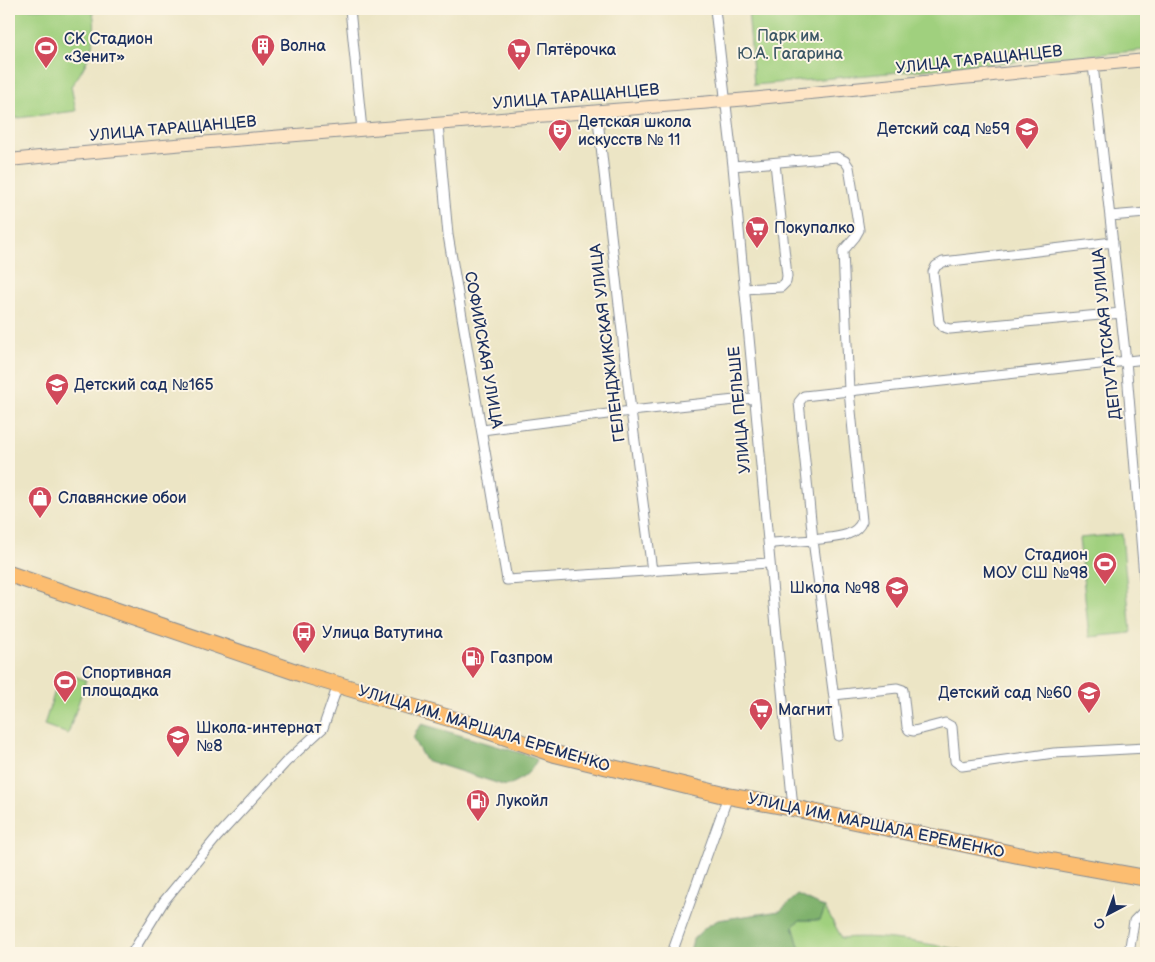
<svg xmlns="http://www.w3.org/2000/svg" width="1155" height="962" font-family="'Balsamiq Sans',sans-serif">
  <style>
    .green { fill: #a0d07e; stroke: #5e806e }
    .forest { fill: #80b26d; stroke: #4e7066 }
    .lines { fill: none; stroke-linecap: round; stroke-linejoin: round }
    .street-casing { stroke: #848a92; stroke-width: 11 }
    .secondary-casing { stroke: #848a92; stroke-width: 14 }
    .highway-casing { stroke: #848a92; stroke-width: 18 }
    .street { stroke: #fff; stroke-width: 9 }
    .secondary { stroke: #fee5c5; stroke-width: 12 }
    .highway { stroke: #fcbd6f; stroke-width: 16 }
    .labels { text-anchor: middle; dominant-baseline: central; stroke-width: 4; stroke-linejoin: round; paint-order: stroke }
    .park-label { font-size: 16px; fill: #3c5766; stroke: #fcf5e5 }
    .poi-label { font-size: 16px; fill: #1b2f5e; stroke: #fcf5e5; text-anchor: start }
    .street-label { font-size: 16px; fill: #1b2f5e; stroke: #fcf5e5 }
  </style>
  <rect width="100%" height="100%" fill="#fcf5e5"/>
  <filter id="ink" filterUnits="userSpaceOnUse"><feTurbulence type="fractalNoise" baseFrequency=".02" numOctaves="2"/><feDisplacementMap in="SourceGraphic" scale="10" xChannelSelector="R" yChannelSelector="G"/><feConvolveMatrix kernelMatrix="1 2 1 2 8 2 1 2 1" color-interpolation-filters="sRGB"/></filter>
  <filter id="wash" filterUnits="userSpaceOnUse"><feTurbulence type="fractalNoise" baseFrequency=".0096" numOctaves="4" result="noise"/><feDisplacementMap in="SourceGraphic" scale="20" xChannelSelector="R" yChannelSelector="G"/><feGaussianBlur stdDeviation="1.12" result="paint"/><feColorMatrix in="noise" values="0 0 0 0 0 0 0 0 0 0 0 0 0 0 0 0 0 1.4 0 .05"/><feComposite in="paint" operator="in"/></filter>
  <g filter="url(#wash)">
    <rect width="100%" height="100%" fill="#ece5c5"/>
    <path class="green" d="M9,9H92C100,35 88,66 71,86L76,111L9,119Z
      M748,9H1146V50L754,85Z
      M1122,534L1131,633L1089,637L1079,538Z
      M61,672L86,680L68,734L44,725Z
      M825,908L842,938C887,934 935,946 980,953H805L800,950L793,926L800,920H820Z"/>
    <path class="forest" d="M422,724L534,757L537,760C530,774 520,781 506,786L425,760L413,739L416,731Z
      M798,895L825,908L820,920H800L793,926L800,950L805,953H690L693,939L706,927L718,920L780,911Z"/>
  </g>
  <g filter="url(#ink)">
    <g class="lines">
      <g class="street-casing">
        <path id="street" d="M350,9L362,130
          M715,9L733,166L793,808
          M1093,65L1126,361L1146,600
          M597,111L631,411L652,571
          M438,125L448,235L507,580L769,563
          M733,166L837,157L845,161L849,167L859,230L855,237L843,251L849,391L1146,359
          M1110,216L1146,213
          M1113,242L943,262L936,266L933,272L939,322L943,327L950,329L1121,313
          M744,289L781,287L786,282L787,276L775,163
          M849,391L862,521C855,539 830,537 813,540L799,402L804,396Z
          M482,430L631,411L754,398
          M769,546L773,543L813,540L839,736
          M834,695L897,688L903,690L907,727L909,730L914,731L945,723L952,727L955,761L962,766L1054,753L1146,748
          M132,953L164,901L217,837L286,762L323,728L338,685
          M672,953L728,796
          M1129,953L1134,921L1146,909"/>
      </g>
      <g class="secondary-casing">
        <path id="secondary" d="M9,160C247,137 485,121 724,101C865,89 1005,73 1146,60"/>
      </g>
      <g class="highway-casing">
        <path id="highway" d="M9,574L302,674L459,721L555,754L728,796L793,808L1018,855L1146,878"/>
      </g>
      <use href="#street" class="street"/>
      <use href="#secondary" class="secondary"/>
      <use href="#highway" class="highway"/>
    </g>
  </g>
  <defs>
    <g id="building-pin" transform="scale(1.25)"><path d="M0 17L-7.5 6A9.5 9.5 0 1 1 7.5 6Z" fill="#d1495b" stroke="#fcf5e5"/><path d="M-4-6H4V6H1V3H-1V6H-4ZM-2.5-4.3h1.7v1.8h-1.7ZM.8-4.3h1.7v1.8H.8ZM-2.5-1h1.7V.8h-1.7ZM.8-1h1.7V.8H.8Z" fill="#fff"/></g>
    <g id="stadium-pin" transform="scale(1.25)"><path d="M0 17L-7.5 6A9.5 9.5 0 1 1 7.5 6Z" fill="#d1495b" stroke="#fcf5e5"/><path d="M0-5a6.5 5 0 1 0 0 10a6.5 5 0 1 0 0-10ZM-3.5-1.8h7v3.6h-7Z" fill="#fff"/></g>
    <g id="supermarket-pin" transform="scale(1.25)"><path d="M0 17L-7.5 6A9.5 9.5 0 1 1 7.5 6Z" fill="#d1495b" stroke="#fcf5e5"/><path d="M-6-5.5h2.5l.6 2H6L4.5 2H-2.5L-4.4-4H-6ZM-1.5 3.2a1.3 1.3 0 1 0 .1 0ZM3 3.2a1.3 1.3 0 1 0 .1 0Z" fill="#fff"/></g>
    <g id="school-pin" transform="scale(1.25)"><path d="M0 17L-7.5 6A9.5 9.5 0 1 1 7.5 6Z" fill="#d1495b" stroke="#fcf5e5"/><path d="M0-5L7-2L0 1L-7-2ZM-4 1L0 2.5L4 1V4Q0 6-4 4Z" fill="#fff"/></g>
    <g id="theatre-pin" transform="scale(1.25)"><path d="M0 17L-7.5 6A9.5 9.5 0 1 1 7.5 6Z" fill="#d1495b" stroke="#fcf5e5"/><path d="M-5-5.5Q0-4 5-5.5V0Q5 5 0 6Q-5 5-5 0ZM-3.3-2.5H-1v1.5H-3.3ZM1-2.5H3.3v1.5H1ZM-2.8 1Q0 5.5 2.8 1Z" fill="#fff"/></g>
    <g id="shop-pin" transform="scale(1.25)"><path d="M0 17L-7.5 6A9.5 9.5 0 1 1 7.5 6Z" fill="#d1495b" stroke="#fcf5e5"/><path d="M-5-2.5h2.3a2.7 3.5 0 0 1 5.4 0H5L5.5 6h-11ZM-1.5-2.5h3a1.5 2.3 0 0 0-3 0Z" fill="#fff"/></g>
    <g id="bus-pin" transform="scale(1.25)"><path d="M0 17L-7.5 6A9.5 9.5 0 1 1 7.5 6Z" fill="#d1495b" stroke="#fcf5e5"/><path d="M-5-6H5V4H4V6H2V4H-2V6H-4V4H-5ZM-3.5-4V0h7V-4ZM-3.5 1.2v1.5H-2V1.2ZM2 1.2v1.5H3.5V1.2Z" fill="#fff"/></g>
    <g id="fuel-pin" transform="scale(1.25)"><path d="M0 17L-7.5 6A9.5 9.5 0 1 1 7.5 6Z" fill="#d1495b" stroke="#fcf5e5"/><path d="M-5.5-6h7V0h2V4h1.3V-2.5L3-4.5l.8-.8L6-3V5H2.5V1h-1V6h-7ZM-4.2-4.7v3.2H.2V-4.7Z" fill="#fff"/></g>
  </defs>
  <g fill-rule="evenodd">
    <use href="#building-pin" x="263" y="46"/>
    <use href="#stadium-pin" x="46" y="48"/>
    <use href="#supermarket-pin" x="519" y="50"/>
    <use href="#school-pin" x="1027" y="129"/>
    <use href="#theatre-pin" x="560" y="131"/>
    <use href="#supermarket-pin" x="757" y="228"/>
    <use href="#school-pin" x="57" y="385"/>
    <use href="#shop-pin" x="40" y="498"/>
    <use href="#stadium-pin" x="1105" y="564"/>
    <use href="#school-pin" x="897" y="588"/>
    <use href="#bus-pin" x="304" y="633"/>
    <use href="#fuel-pin" x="473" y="658"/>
    <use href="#stadium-pin" x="65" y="682"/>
    <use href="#school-pin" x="1089" y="693"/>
    <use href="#supermarket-pin" x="761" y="710"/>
    <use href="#school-pin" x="178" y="737"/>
    <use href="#fuel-pin" x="478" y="801"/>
  </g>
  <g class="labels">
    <g class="park-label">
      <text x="790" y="36">Парк им.<tspan x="790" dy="18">Ю.А. Гагарина</tspan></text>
    </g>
    <g class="poi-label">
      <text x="64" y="39">СК Стадион<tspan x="64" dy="18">«Зенит»</tspan></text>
      <text x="280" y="46">Волна</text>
      <text x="536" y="50">Пятёрочка</text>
      <text x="578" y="122">Детская школа<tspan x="578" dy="18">искусств № 11</tspan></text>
      <text x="1010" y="129" text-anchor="end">Детский сад №59</text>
      <text x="774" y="228">Покупалко</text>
      <text x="74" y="385">Детский сад №165</text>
      <text x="58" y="498">Славянские обои</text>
      <text x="1088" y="555" text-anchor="end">Стадион<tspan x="1088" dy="18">МОУ СШ №98</tspan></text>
      <text x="880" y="588" text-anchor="end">Школа №98</text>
      <text x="322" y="633">Улица Ватутина</text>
      <text x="490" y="658">Газпром</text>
      <text x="82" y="673">Спортивная<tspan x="82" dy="18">площадка</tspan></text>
      <text x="1072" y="693" text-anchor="end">Детский сад №60</text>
      <text x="778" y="710">Магнит</text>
      <text x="196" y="728">Школа-интернат<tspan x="196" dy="18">№8</tspan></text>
      <text x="496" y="801">Лукойл</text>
    </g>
    <g class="street-label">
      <text transform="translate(979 60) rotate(-6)">УЛИЦА ТАРАЩАНЦЕВ</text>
      <text transform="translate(576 97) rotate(-5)">УЛИЦА ТАРАЩАНЦЕВ</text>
      <text transform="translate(173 129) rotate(-5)">УЛИЦА ТАРАЩАНЦЕВ</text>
      <text transform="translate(1107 334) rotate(-96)">ДЕПУТАТСКАЯ УЛИЦА</text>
      <text transform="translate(608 343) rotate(-97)">ГЕЛЕНДЖИКСКАЯ УЛИЦА</text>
      <text transform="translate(483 350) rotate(80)">СОФИЙСКАЯ УЛИЦА</text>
      <text transform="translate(740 410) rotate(-95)">УЛИЦА ПЕЛЬШЕ</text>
      <text transform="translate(484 729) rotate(17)">УЛИЦА ИМ. МАРШАЛА ЕРЕМЕНКО</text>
      <text transform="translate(876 826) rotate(12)">УЛИЦА ИМ. МАРШАЛА ЕРЕМЕНКО</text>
    </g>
  </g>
  <rect width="1155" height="962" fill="none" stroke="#fcf5e5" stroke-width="30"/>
  <g transform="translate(1108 914) rotate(221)" stroke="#fcf5e5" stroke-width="4" paint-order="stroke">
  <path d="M0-4L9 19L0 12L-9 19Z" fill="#1b2f5e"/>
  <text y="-8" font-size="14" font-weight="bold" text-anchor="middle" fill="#1b2f5e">С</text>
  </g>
</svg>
